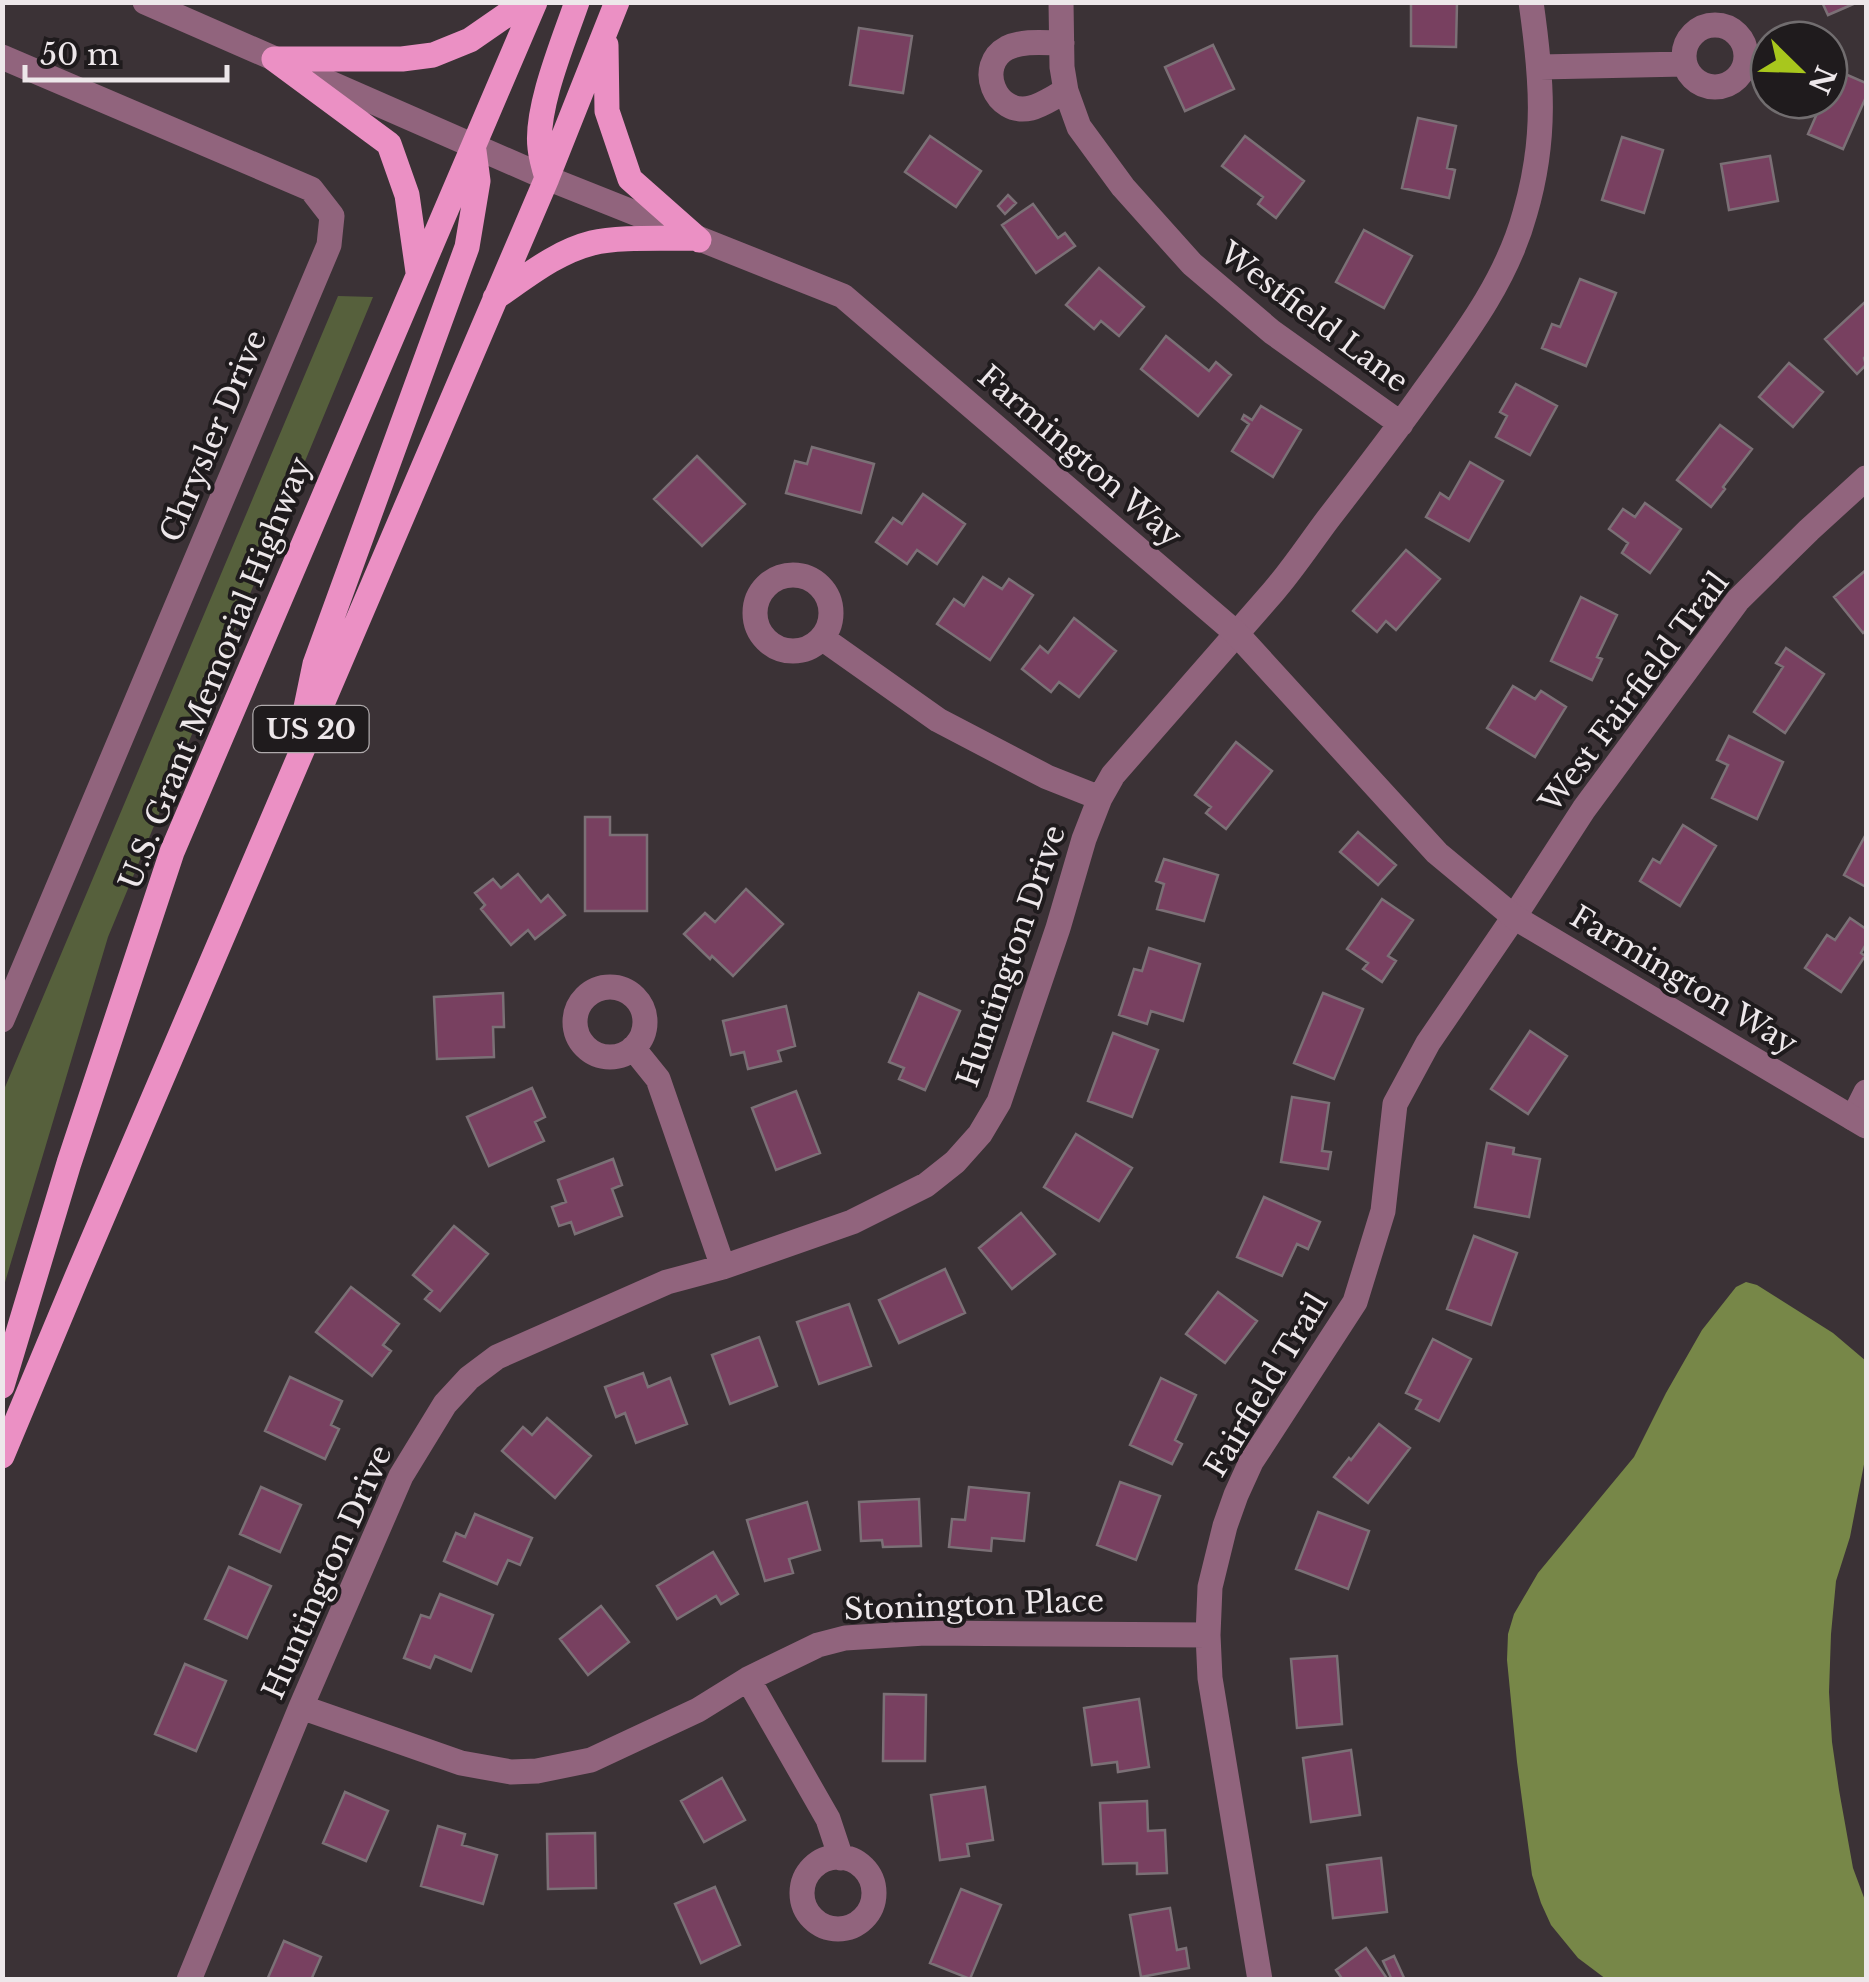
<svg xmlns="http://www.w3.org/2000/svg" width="1869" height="1982" font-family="'Libre Baskerville',serif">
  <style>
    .green { fill: #56603c }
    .water { fill: #778748 }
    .building { fill: #784060; stroke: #7b7076; stroke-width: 2.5 }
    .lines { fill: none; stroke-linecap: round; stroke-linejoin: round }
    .minor { stroke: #91647d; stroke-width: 25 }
    .tertiary { stroke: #91647d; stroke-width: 25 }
    .primary { stroke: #eb90c4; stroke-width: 25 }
    .labels { text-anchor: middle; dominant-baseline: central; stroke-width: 8; stroke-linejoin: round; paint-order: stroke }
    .shield { fill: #1f1b1d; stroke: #afaaac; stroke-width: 2.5 }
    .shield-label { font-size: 28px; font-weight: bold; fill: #ede7ea }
    .street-label { font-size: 30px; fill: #ede7ea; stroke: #1f1b1d }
  </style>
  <rect width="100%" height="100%" fill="#3b3236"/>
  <path class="green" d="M338,296L373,297L108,937L3,1289V1092Z"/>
  <path class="water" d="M1746,1282L1757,1285L1833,1333L1866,1361V1454L1850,1537L1836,1581L1831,1634L1829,1692L1832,1742L1839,1790L1853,1868L1866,1903V1979H1606L1578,1958L1551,1925L1541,1903L1532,1875L1517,1762L1507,1660L1508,1634L1514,1614L1538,1573L1634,1457L1666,1393L1702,1330L1736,1287Z"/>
  <path class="building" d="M1822,2H1858L1828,15Z
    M1411,3H1457L1456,47L1411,46Z
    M859,28L912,36L903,93L850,85Z
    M1213,45L1234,89L1185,111L1165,67Z
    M1829,67L1866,83V97L1843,149L1808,134L1823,100H1829Z
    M1418,118L1456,126L1447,168L1455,170L1449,198L1402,188Z
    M930,136L981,171L956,207L905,172Z
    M1245,136L1304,181L1276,218L1258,204L1263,197L1222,166Z
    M1622,137L1663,150L1644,213L1602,200Z
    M1770,156L1778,201L1729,210L1721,164Z
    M1008,195L1016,203L1005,214L998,206Z
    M1033,204L1058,238L1065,233L1075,246L1036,273L1002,225Z
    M1364,230L1412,256L1384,308L1336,282Z
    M1099,268L1144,307L1119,336L1101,321L1094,329L1066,305Z
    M1580,279L1616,293L1586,366L1542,348L1552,324L1560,327Z
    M1866,301V356L1864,358L1866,365L1857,374L1825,339Z
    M1166,336L1209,371L1216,362L1231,375L1198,416L1141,369Z
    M1789,363L1823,392L1793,427L1759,397Z
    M1516,384L1557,406L1530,455L1496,437L1507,416L1500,412Z
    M1261,406L1301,430L1273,477L1232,451L1249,424L1242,419L1244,415L1252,420Z
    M1720,425L1752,449L1723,487L1725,489L1711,507L1677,480Z
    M812,447L874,464L861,513L786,493L795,461L807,464Z
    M697,456L745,504L702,546L654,499Z
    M1470,462L1503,481L1469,541L1426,517L1440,493L1449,499Z
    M923,494L965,524L937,564L917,550L907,564L876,542L893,518L902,524Z
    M1645,503L1681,529L1650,573L1622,553L1628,543L1609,529L1623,509L1635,517Z
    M1406,550L1440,579L1396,630L1386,621L1377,632L1353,611Z
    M1866,570V630L1863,633L1834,597Z
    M983,577L1002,589L1009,579L1033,595L990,660L937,624L954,599L964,606Z
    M1581,597L1617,615L1597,657L1602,659L1592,680L1551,661Z
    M1074,618L1116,651L1079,697L1059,682L1051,692L1022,669L1040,646L1048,653Z
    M1786,648L1824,674L1785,733L1754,712L1783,667L1776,663Z
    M1513,686L1535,699L1541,691L1566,707L1535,757L1487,728Z
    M1729,736L1783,762L1757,819L1712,798L1728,765L1717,760Z
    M1236,742L1272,771L1226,829L1206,813L1211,807L1195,795Z
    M585,817H610V835H647V911H585Z
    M1683,825L1716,846L1680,906L1640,881L1653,859L1660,863Z
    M1358,832L1396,865L1378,885L1340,852Z
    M1866,834V887L1844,875Z
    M1164,859L1218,875L1204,921L1157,909L1164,884L1156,881Z
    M518,874L541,902L548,895L565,915L535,939L528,930L511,945L481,909L485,905L475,893L493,879L501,888Z
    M746,889L783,924L733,976L712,956L710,959L684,934L705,913L715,922Z
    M1382,899L1413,920L1388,956L1396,961L1382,982L1363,969L1368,963L1347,949Z
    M1850,918L1866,929V944L1861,953L1865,956L1841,992L1805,968L1827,935L1835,940Z
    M1149,948L1200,964L1183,1021L1151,1011L1147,1024L1119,1015L1134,969L1142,971Z
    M503,993L504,1027H493L494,1057L437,1059L434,997Z
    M919,993L960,1011L925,1090L899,1079L904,1068L889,1062Z
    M1323,993L1363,1009L1334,1079L1294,1063Z
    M786,1006L795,1046L778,1051L781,1061L748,1069L744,1052L731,1055L723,1021Z
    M1530,1031L1567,1056L1528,1114L1491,1089Z
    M1113,1033L1158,1050L1132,1117L1088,1101Z
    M532,1088L545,1117L535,1122L544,1141L489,1166L467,1117Z
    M796,1091L820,1153L776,1170L752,1108Z
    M1292,1097L1329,1103L1322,1151L1331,1152L1328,1169L1281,1162Z
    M1076,1134L1132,1168L1099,1221L1044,1187Z
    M1487,1143L1514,1148L1513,1154L1540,1159L1529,1217L1475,1207Z
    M613,1159L622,1185L612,1189L622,1216L575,1234L571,1222L559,1226L552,1207L566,1202L558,1180Z
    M1264,1197L1320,1222L1308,1249L1297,1244L1282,1276L1237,1257Z
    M1021,1213L1055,1254L1012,1289L979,1248Z
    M454,1226L488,1254L440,1311L425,1299L432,1291L413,1275Z
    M1474,1236L1517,1253L1491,1325L1447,1309Z
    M945,1269L965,1313L899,1343L879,1300Z
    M351,1287L399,1324L383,1345L391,1351L372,1376L316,1332Z
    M1218,1292L1257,1321L1225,1363L1186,1334Z
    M849,1304L871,1366L819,1384L797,1322Z
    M759,1337L777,1386L730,1404L712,1355Z
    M1433,1339L1471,1359L1439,1421L1416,1409L1421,1400L1406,1393Z
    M643,1373L648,1387L670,1378L687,1424L636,1443L625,1413L616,1417L605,1387Z
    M290,1377L342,1401L331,1425L339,1429L325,1459L265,1431Z
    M1161,1378L1196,1395L1175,1440L1182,1444L1172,1464L1130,1445Z
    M547,1418L591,1456L555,1498L502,1451L523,1427L532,1435Z
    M1379,1424L1410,1448L1368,1503L1334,1477L1349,1458L1351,1460Z
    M1120,1482L1160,1496L1136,1560L1097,1545Z
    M261,1487L301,1505L280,1552L240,1534Z
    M969,1487L1029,1493L1024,1541L992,1538L991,1551L949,1547L952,1519L965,1520Z
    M919,1499L921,1546L883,1547L882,1540L861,1541L859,1502Z
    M807,1502L820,1550L789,1559L793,1573L765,1581L747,1520Z
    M1318,1512L1369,1531L1348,1589L1296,1569Z
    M475,1514L532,1538L520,1565L508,1560L497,1584L444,1561L456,1533L465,1537Z
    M713,1552L738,1594L721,1604L716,1596L677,1619L657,1586Z
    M229,1567L271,1586L247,1638L205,1619Z
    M440,1594L493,1615L471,1671L435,1656L430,1668L404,1658L421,1615L430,1618Z
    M601,1606L629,1642L588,1675L560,1639Z
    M1337,1656L1342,1724L1297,1728L1291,1659Z
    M185,1664L226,1681L196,1751L155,1734Z
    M884,1694L926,1695L925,1761H883Z
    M1139,1699L1149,1767L1118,1772L1117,1762L1092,1765L1084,1708Z
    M1351,1750L1360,1815L1311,1822L1303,1758Z
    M722,1778L745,1820L704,1842L681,1801Z
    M985,1787L993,1840L967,1844L969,1856L940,1860L931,1795Z
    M345,1792L388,1811L366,1861L323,1843Z
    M1147,1801L1148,1831L1165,1830L1167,1873L1137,1874V1863L1103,1864L1100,1803Z
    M438,1826L465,1834L462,1845L497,1855L483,1904L421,1886Z
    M595,1833L596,1888L548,1889L547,1834Z
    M1381,1858L1387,1912L1333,1918L1327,1865Z
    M715,1887L740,1945L701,1963L675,1904Z
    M961,1889L1001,1905L970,1979L930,1963Z
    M1170,1908L1177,1950L1186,1948L1189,1968L1141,1977L1130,1915Z
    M284,1941L321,1957L311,1980H267Z
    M1366,1948L1388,1980H1343L1336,1970Z
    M1394,1956L1405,1980H1392L1383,1961Z"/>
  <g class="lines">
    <path class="minor" d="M1061,2L1062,67L1066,91L1079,127L1123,187L1192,264L1272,332L1401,424
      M1684 56a31 31 0 1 1 62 0a31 31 0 1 1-62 0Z
      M1062,43C1046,43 1023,40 1007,48C975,65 995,117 1031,108C1043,105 1055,96 1066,91
      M2,57L311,189L332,216L329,245L2,1020
      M1540,67L1685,64
      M755 613a38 38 0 1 1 76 0a38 38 0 1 1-76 0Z
      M822,638L938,720L1047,777L1100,798
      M575 1022a35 35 0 1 1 70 0a35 35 0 1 1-70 0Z
      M633,1048L658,1079L723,1267
      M1853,1118L1866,1092
      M748,1679L828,1819L841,1858
      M301,1707L461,1763L511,1772L537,1771L591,1760L698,1710L748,1679L818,1645L845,1638L925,1633L1208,1635
      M802 1893a36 36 0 1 1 72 0a36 36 0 1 1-72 0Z
      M189,1980L301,1707L401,1476L445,1404L469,1378L497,1357L667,1282L723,1267L852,1222L926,1185L955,1162L980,1134L999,1102L1058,928L1084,839L1100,798L1113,775C1166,714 1220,653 1273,592C1293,569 1310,543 1328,519C1359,479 1390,439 1420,397C1461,340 1506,283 1525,213C1547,138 1542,79 1531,2
      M1260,1980L1210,1678L1208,1635L1210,1587L1225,1526L1236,1495L1251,1462L1355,1302L1383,1211L1395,1104L1428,1043L1514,917L1584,809L1738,600L1809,530L1866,478"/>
    <path class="tertiary" d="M145,2L547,178L843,296L1236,633L1437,853L1514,917L1866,1126"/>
    <path class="primary" d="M606,45L607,111L630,179L699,240
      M274,59L389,144L407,195L418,272
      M274,59H402L433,55L470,40L525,2
      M547,178C544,168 541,158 540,148C535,109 564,40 577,2
      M495,298C526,277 556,252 592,243C619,236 667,239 696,238
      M304,717L315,664L467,247L478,181L474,151
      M2,1386L69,1163L172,852L535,2
      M2,1456L76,1279L547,178L617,2"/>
  </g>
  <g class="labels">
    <rect class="shield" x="253.5" y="706" width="115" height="46" rx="8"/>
    <g class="shield-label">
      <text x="311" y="729">US 20</text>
    </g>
    <g class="street-label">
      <text transform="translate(1314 317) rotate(37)">Westfield Lane</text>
      <text transform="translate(213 436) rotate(-67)">Chrysler Drive</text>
      <text transform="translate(1080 456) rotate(41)">Farmington Way</text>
      <text transform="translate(215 673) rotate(-68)">U.S. Grant Memorial Highway</text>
      <text transform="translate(1634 692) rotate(-53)">West Fairfield Trail</text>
      <text transform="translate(1011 956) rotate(-71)">Huntington Drive</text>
      <text transform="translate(1684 980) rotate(31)">Farmington Way</text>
      <text transform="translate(1266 1385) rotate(-59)">Fairfield Trail</text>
      <text transform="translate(327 1572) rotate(-66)">Huntington Drive</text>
      <text transform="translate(974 1605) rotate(-2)">Stonington Place</text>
    </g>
  </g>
  <rect width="1869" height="1982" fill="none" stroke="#ede7ea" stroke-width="10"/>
  <g transform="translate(1799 70) rotate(113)"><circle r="48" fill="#1f1b1d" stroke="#716d6f" stroke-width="2.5"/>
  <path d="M0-8L18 38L0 25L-18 38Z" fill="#a8c71d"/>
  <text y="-15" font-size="28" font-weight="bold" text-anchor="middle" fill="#ede7ea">N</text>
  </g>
  <path d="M25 65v15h202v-15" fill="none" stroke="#ede7ea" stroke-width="5"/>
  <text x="40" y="65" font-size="30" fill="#ede7ea" stroke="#1f1b1d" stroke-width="8" paint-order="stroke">50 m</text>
</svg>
